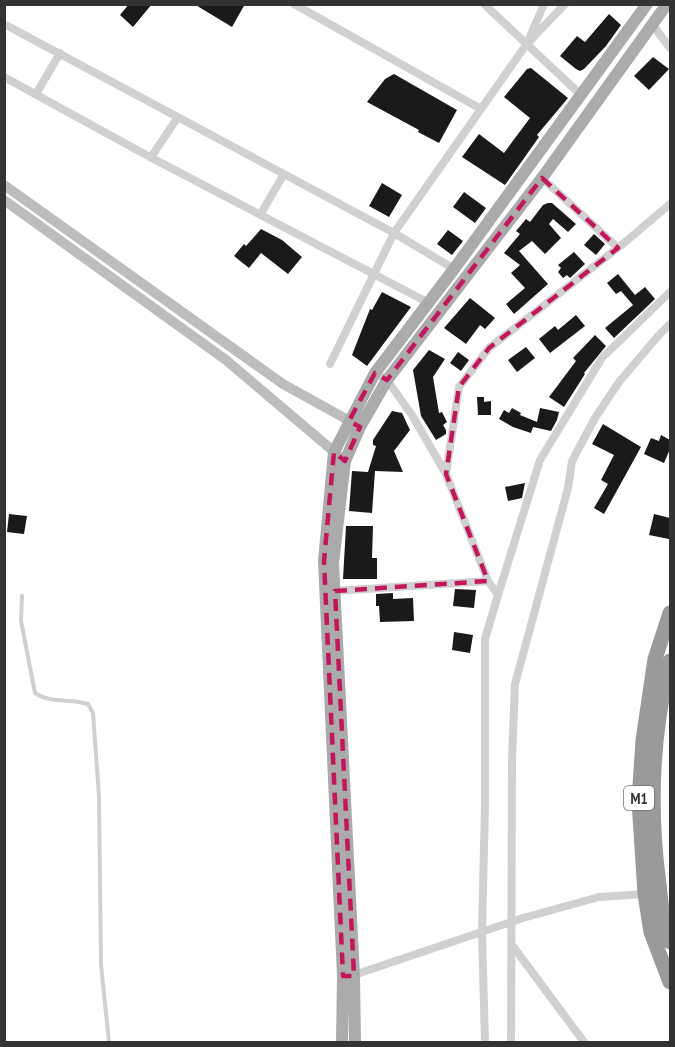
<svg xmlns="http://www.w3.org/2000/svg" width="675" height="1047" font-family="'PT Sans Narrow',sans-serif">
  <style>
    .building { fill: #1a1a1a }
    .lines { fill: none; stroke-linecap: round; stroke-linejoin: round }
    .lane { stroke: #d0d0d0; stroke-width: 4 }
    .street { stroke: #d0d0d0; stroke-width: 8 }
    .secondary { stroke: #bdbdbd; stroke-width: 10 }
    .primary { stroke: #ababab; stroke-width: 12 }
    .highway { stroke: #9a9a9a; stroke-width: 15 }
    .marked { fill: none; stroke: #c2185b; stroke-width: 4.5; stroke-dasharray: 12 8; stroke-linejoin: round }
    .labels { text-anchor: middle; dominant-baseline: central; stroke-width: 6; stroke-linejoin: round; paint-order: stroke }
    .shield { fill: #fff; stroke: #707070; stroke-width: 1.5 }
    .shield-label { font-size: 15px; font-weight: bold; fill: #333 }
  </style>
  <rect width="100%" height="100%" fill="#fff"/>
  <path class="building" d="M129,4H152L133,27L120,15Z
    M194,4H245L232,27Z
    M609,14L621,25L606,46L584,69L580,71L576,69L560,56L577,36L585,42Z
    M653,57L669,69L649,90L634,76Z
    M531,68L568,98L537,135L539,137L505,185L462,157L479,134L504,153L530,118L504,97L527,69Z
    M394,74L457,110L439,143L418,132L419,130L367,102L385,79Z
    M382,183L402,195L389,217L369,206Z
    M464,192L486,208L475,223L453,207Z
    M548,203H552L576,224L568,232L553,219L549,224L561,238L545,254L532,241L519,251L548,284L514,314L506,304L525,288L511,273L520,265L504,253L520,234L516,231L526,219L530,222L543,205Z
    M261,229L282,240L302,257L288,274L261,253L249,268L234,256L244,244L246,246Z
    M448,230L463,241L452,255L437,244Z
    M594,234L605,244L596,255L584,245Z
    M574,252L585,264L570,278L567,275L563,278L558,272L561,268L558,265Z
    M618,274L635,295L645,287L655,299L614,338L605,328L633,305L621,291L616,294L607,283Z
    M382,292L411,307L367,366L352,355L370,309L372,310Z
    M470,298L495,318L485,329L480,325L466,344L444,328Z
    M576,315L585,326L550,353L539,339L555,326L558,330Z
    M595,335L606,346L584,373L585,374L564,407L549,397L576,361L573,358Z
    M526,347L535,358L517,372L508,360Z
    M429,350L445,359L433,377L439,413L442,412L447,422L443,425L446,430V434L436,440L421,416L413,370Z
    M458,352L469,360L461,371L450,363Z
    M477,397H484V402L491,401V415H478Z
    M512,408L521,413L520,415L537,422L540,408L559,412L557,420L551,431L533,427L531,433L513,427L499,419L504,410L509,413Z
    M392,411L402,413L410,430L394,451L403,472L375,471L372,513L349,511L352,471L368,472L376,446L373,445V440Z
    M603,424L641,447L604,514L594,508L608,484L601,480L614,455L592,444Z
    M661,435L670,440V449L664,463L644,454L651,438L659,441Z
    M525,483L522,498L508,501L505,487Z
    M9,514L27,516L24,534L7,532Z
    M654,514L670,518L669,539L649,535Z
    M346,526H373L372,558H377V579H343Z
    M455,589L476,590L474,608L453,606Z
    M393,593V599L413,598L414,621L380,622L379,606H376V594Z
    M454,632L473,635L470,653L452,650Z"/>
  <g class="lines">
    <path class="lane" d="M22,596L21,621L35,693C51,704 70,698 88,704L93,713L99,796L101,965L109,1042"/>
    <path class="street" d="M294,4L481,109
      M484,4L581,95
      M4,24L394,233L454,269
      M652,24L670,48
      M529,39L544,4
      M4,77L148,156L427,302
      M36,94L60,53
      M151,157L178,117
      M542,178L618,248
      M260,215L284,174
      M330,364L394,233L526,45L565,4
      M375,373L387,380L412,415L446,474L488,581L498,595L540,460L602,358L670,292
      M446,474L459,387L489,348L624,243L670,204
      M335,591L488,581
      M512,945L584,1042
      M351,976L523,918L599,897L645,894
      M485,1042L482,932L485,805V639L498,595
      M511,1042L512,760L515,684L568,488L572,461L595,418L619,382L658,336L670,324"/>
    <path class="secondary" d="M4,185L283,384L357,425
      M4,200L226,360L345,461"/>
    <path class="primary" d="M342,1042L343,976L324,561L334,452L375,373L454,269L647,4
      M355,1042L354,976L333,563L345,461L360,427L387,380L542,178L667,4"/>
    <path class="highway" d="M670,613L655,659L643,740L639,801L645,894L651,932L670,982
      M670,661C652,733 649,810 659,884C661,904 663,923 670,942"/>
  </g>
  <path class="marked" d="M542,178L618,248L489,348L459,387L446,474L488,581L335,591L354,976H343L324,561L334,452L345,461L360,427L349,421L375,373L387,380Z"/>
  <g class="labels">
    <rect class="shield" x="624" y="786" width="30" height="24" rx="4.5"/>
    <g class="shield-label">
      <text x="639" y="798">M1</text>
    </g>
  </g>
  <rect width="675" height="1047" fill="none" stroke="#333333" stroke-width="12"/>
</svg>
